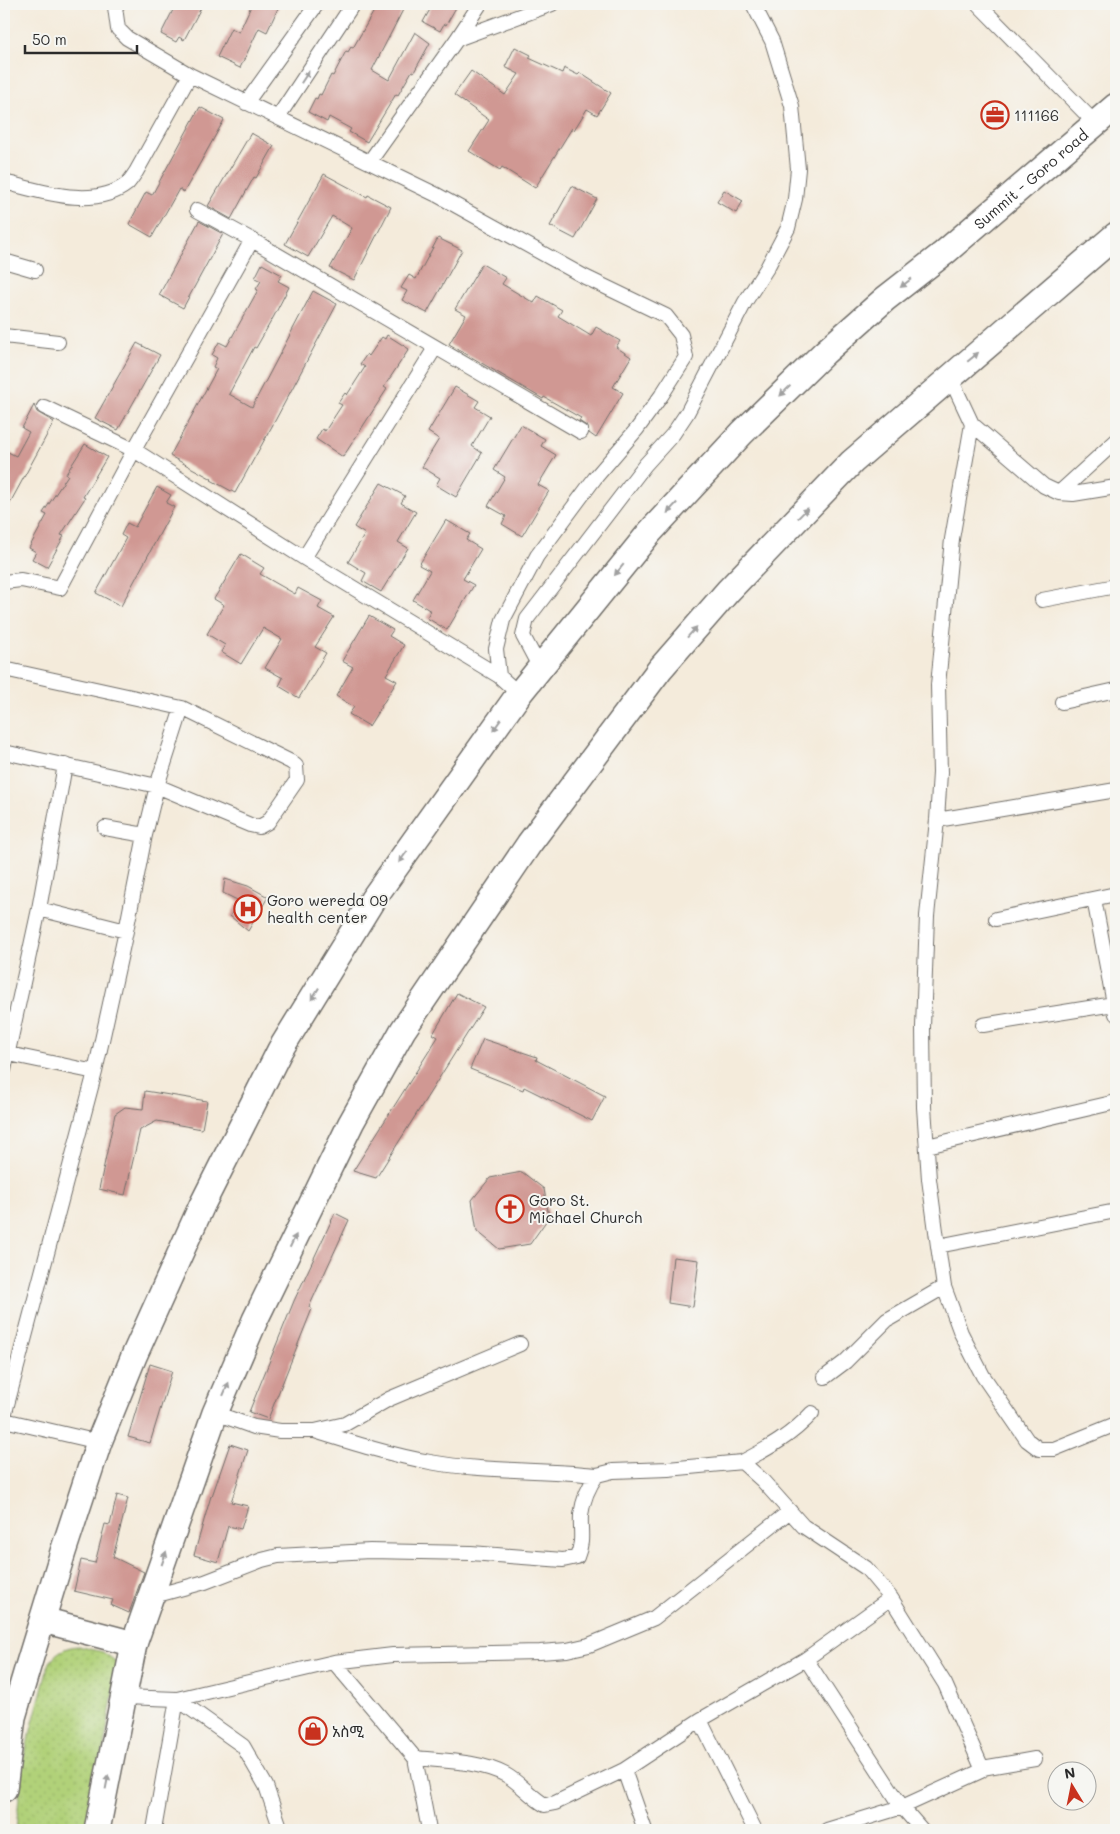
<svg xmlns="http://www.w3.org/2000/svg" width="1120" height="1834" font-family="Mali,'Noto Sans Ethiopic',sans-serif">
  <style>
    .grass { fill: url(#grass-dots); stroke: #6e7e52 }
    .building { fill: #d09893 }
    .lines { fill: none; stroke-linecap: round; stroke-linejoin: round }
    .street-casing { stroke: #716e69; stroke-width: 16 }
    .highway-casing { stroke: #716e69; stroke-width: 28 }
    .street { stroke: #fff; stroke-width: 14 }
    .highway { stroke: #fff; stroke-width: 25 }
    .oneway { fill: #a0a0a0 }
    .labels { text-anchor: middle; dominant-baseline: central; stroke-width: 4; stroke-linejoin: round; paint-order: stroke }
    .poi-label { font-size: 15px; fill: #2b2b2b; stroke: #f6f6f2; text-anchor: start }
    .street-label { font-size: 15px; fill: #2b2b2b; stroke: #f6f6f2 }
  </style>
  <defs>
    <pattern id="grass-dots" width="8" height="8" patternUnits="userSpaceOnUse" patternTransform="scale(1.25)"><rect width="8" height="8" fill="#b1d179"/><path d="M2 2h.1M6 6h.1" fill="none" stroke="#98b469" stroke-width="1.8" stroke-linecap="round"/></pattern>
  </defs>
  <rect width="100%" height="100%" fill="#f6f6f2"/>
  <filter id="ink" filterUnits="userSpaceOnUse"><feTurbulence type="fractalNoise" baseFrequency=".02" numOctaves="2"/><feDisplacementMap in="SourceGraphic" scale="10" xChannelSelector="R" yChannelSelector="G"/><feConvolveMatrix kernelMatrix="1 2 1 2 8 2 1 2 1" color-interpolation-filters="sRGB"/></filter>
  <filter id="wash" filterUnits="userSpaceOnUse"><feTurbulence type="fractalNoise" baseFrequency=".0096" numOctaves="4" result="noise"/><feDisplacementMap in="SourceGraphic" scale="20" xChannelSelector="R" yChannelSelector="G"/><feGaussianBlur stdDeviation="1.12" result="paint"/><feColorMatrix in="noise" values="0 0 0 0 0 0 0 0 0 0 0 0 0 0 0 0 0 1.4 0 .05"/><feComposite in="paint" operator="in"/></filter>
  <g filter="url(#wash)">
    <rect width="100%" height="100%" fill="#f4ebdb"/>
    <path class="grass" d="M78,1646L103,1652L118,1663L90,1830H16L22,1763L48,1667C53,1653 64,1647 78,1646Z"/>
    <g id="blocks">
      <path class="building" d="M176,4H203L184,40L179,37L176,42L161,34Z
        M252,4H280L267,32L259,28L240,68L217,57L231,28L239,32Z
        M378,4H406L372,70L389,80L415,32L430,43L414,72L412,71L398,95L396,94L367,142L349,132L351,129L329,117L327,122L308,112L315,98L317,99L319,94L321,95L331,75L333,76L346,51L348,52L351,47L353,48Z
        M433,4H458L446,25L444,24L440,31L423,22Z
        M515,47L531,55L529,58L562,73L564,68L578,75L580,73L611,93L597,115L587,109L574,130L572,128L535,188L502,167L500,170L469,151L489,120L454,95L471,71L505,95L519,74L505,67Z
        M200,107L224,120L184,192L179,189L152,237L129,224L146,192L152,195Z
        M251,133L274,146L256,178L254,177L231,219L208,206Z
        M324,174L367,197L368,195L391,207L354,280L330,268L352,228L332,216L308,257L285,244Z
        M572,186L597,199L575,239L550,226Z
        M724,190L743,201L736,213L717,202Z
        M199,221L223,234L183,308L159,295Z
        M438,238L462,250L427,313L402,300L407,291L401,288L409,275L416,279Z
        M262,264L282,275L278,281L289,287L274,316L256,348L254,347L229,394L252,407L313,291L337,304L276,419L235,493L211,480L212,479L170,456L217,369L213,367L217,358L212,355L219,342L227,346L258,290L256,289L261,281L255,278Z
        M482,264L506,278L502,284L534,303L538,296L562,310L558,316L591,336L596,327L620,341L616,347L631,357L613,387L623,393L596,438L589,433L588,427L579,421L581,418L544,397L543,399L449,344L466,315L455,309Z
        M387,335L409,349L384,387L387,389L343,457L316,439L322,429L325,431L342,405L338,403L345,393L347,395L365,367L360,364L367,354L369,356L382,337L385,339Z
        M137,343L160,355L118,430L95,418Z
        M455,387L479,401L475,407L490,416L472,446L482,453L456,497L436,485L440,478L422,467L439,439L428,432Z
        M34,405L37,412L54,422L4,514V460L8,452L16,456L29,432L22,428Z
        M521,425L545,439L541,446L556,455L538,485L549,491L522,536L502,524L506,516L488,506L505,477L494,470Z
        M85,444L107,457L83,497L85,498L61,535L64,536L47,567L32,559L36,552L29,548L47,515L43,513L68,475L66,474Z
        M381,483L405,496L401,503L416,512L398,542L408,548L381,592L362,581L366,573L348,562L365,534L354,527Z
        M157,487L171,495L166,503L174,507L121,606L96,593L126,538L121,535L127,523L135,527Z
        M446,520L470,534L466,540L481,549L463,579L474,585L447,630L427,618L431,611L413,600L430,571L419,565Z
        M241,554L264,568L260,574L295,594L298,588L322,601L318,608L334,617L315,647L326,653L299,698L279,686L283,678L265,668L282,639L263,628L241,664L221,652L225,645L207,634L224,605L214,599Z
        M369,616L393,630L389,636L404,645L386,675L397,681L369,726L349,714L354,707L336,696L353,667L342,661Z
        M225,879L248,886L268,897L248,931L230,916L239,901L223,893Z
        M457,993L484,1007L376,1178L353,1171L438,1037L433,1034Z
        M483,1039L537,1057L536,1060L605,1096L592,1121L524,1087L523,1090L470,1069Z
        M145,1091L207,1101L202,1129L157,1121L140,1130L125,1195L99,1189L115,1114L125,1107L143,1109Z
        M522,1172L544,1189L549,1217L530,1244L499,1249L477,1231L472,1200L490,1178Z
        M335,1213L349,1220L309,1307L312,1309L268,1419L249,1412L294,1301Z
        M673,1257L699,1260L693,1307L668,1303Z
        M150,1364L172,1371L150,1443L128,1437Z
        M230,1444L248,1450L231,1502L248,1506L241,1529L228,1526L218,1562L194,1555L211,1496H212Z
        M117,1495L128,1498L113,1557L144,1572L129,1613L111,1605L113,1600L74,1591L81,1560L95,1563L105,1524L110,1525Z"/>
    </g>
  </g>
  <g filter="url(#ink)">
    <use href="#blocks" fill-opacity="0" stroke="#716e69" stroke-width="1"/>
    <g class="lines">
      <g class="street-casing">
        <path id="street" d="M118,4L115,7L118,29L127,38L190,75L437,195L585,277L666,316L681,335L686,357L661,396L637,429L595,478L537,556L503,620L496,649L499,676
          M978,4L1096,124
          M457,39L552,4
          M246,103L317,4
          M278,117L353,4
          M370,161L457,39L480,4
          M4,182C40,191 94,210 127,184C130,181 133,176 136,172L190,75
          M252,240L581,432
          M4,261L35,270
          M4,336L58,342
          M950,377L972,424L1044,486L1059,493L1073,494L1116,487
          M44,407L134,450L304,558L499,676L519,694
          M972,424L952,539L938,685L940,773L937,820L927,916L923,1027L924,1107L929,1179L938,1246L944,1287L961,1333L983,1376L1027,1440L1039,1449H1054L1116,1424
          M1059,493L1116,441
          M304,558L435,348
          M4,582L21,580L60,588L134,450L252,240L197,210
          M1042,600L1116,586
          M540,668L523,636L527,619L645,465L673,434L687,413L745,302L767,268L788,228L795,199L798,169L792,106L772,41L753,4
          M4,669L182,708L291,762L296,766L297,780L268,822L259,827L250,825L157,786L4,752
          M1062,702L1116,690
          M937,820L1116,790
          M105,828L145,835
          M1094,899L1116,1014
          M39,909L126,931
          M996,919L1116,894
          M983,1025L1114,1004
          M4,1053L95,1072
          M4,1070L39,909L65,765
          M927,1146L1116,1102
          M938,1246L1116,1211
          M825,1377L845,1362L887,1320L944,1287
          M215,1413L254,1427L280,1431H315L345,1424L389,1399L520,1344
          M4,1416L95,1072L126,931L145,835L157,786L182,708
          M4,1420L99,1442
          M315,1431C353,1443 391,1455 430,1462C485,1472 541,1469 597,1475
          M742,1462C769,1448 792,1435 812,1413
          M150,1597L205,1582L262,1560L278,1556L370,1551L471,1553L563,1560L577,1557C584,1540 580,1532 581,1515C583,1500 588,1487 597,1475L613,1471L668,1469L742,1462L762,1480L803,1526L866,1568L891,1598
          M806,1659L891,1598L945,1684L982,1768L981,1771L902,1807L827,1830
          M334,1662L415,1758L429,1830
          M124,1697L177,1699L334,1662L393,1655L540,1652L567,1650L589,1645L654,1618L790,1511
          M700,1720L755,1830
          M415,1758C445,1761 479,1761 506,1775C519,1782 531,1797 545,1805L555,1803L624,1770L700,1720L806,1659L902,1807L922,1830
          M982,1768L1035,1759
          M624,1770L645,1830
          M154,1830L177,1699L243,1746L266,1786L281,1830"/>
      </g>
      <g class="highway-casing">
        <g id="highway">
          <path d="M43,1620L134,1644"/>
          <path id="s1" d="M4,1789L13,1717L29,1663L63,1552L99,1442L134,1356L202,1205L280,1050L373,899L519,694L650,532L742,433L824,353L885,299L944,253L1116,106"/>
          <path d="M97,1830L134,1644L215,1413L255,1320L351,1123L403,1030L529,844L660,669L728,591L852,462L1116,235"/>
        </g>
      </g>
      <use href="#street" class="street"/>
      <use href="#highway" class="highway"/>
    </g>
    <defs><path id="oneway-solid" d="M-6-.8H1V-3.2L6.5 0L1 3.2V.8H-6Z" transform="scale(1.25)"/></defs>
    <g class="oneway">
      <use href="#oneway-solid" transform="translate(305 77) rotate(-57)"/>
      <use href="#oneway-solid" transform="translate(906 283) rotate(142)"/>
      <use href="#oneway-solid" transform="translate(973 357) rotate(-40)"/>
      <use href="#oneway-solid" transform="translate(785 391) rotate(136)"/>
      <use href="#oneway-solid" transform="translate(672 508) rotate(133)"/>
      <use href="#oneway-solid" transform="translate(803 513) rotate(-46)"/>
      <use href="#oneway-solid" transform="translate(619 570) rotate(129)"/>
      <use href="#oneway-solid" transform="translate(692 632) rotate(-48)"/>
      <use href="#oneway-solid" transform="translate(497 725) rotate(125)"/>
      <use href="#oneway-solid" transform="translate(403 857) rotate(126)"/>
      <use href="#oneway-solid" transform="translate(315 994) rotate(122)"/>
      <use href="#oneway-solid" transform="translate(293 1241) rotate(-64)"/>
      <use href="#oneway-solid" transform="translate(226 1389) rotate(-67)"/>
      <use href="#oneway-solid" transform="translate(164 1558) rotate(-71)"/>
      <use href="#oneway-solid" transform="translate(107 1782) rotate(-79)"/>
    </g>
  </g>
  <defs>
    <g id="office-ring" transform="scale(1.4375)"><circle r="9.5" fill="#f6f6f2" stroke="#c8321e" stroke-width="1.5"/><path d="M-6-3h4V-5.5h4V-3h4V5H-6ZM-1-4.5V-3h2v-1.5ZM-6 0V1H6V0Z" fill="#c8321e"/></g>
    <g id="hospital-ring" transform="scale(1.4375)"><circle r="9.5" fill="#f6f6f2" stroke="#c8321e" stroke-width="1.5"/><path d="M-5-5h3v3.5h4V-5h3V5h-3V1.5h-4V5h-3Z" fill="#c8321e"/></g>
    <g id="church-ring" transform="scale(1.4375)"><circle r="9.5" fill="#f6f6f2" stroke="#c8321e" stroke-width="1.5"/><path d="M-1.2-6h2.4v3.5h3.3v2.4h-3.3V6h-2.4V-.1h-3.3v-2.4h3.3Z" fill="#c8321e"/></g>
    <g id="shop-ring" transform="scale(1.4375)"><circle r="9.5" fill="#f6f6f2" stroke="#c8321e" stroke-width="1.5"/><path d="M-5-2.5h2.3a2.7 3.5 0 0 1 5.4 0H5L5.5 6h-11ZM-1.5-2.5h3a1.5 2.3 0 0 0-3 0Z" fill="#c8321e"/></g>
  </defs>
  <g fill-rule="evenodd">
    <use href="#office-ring" x="995" y="115"/>
    <use href="#hospital-ring" x="248" y="909"/>
    <use href="#church-ring" x="510" y="1209"/>
    <use href="#shop-ring" x="313" y="1731"/>
  </g>
  <g class="labels">
    <g class="poi-label">
      <text x="1014" y="115">111166</text>
      <text x="267" y="900">Goro wereda 09<tspan x="267" dy="17">health center</tspan></text>
      <text x="529" y="1200">Goro St.<tspan x="529" dy="17">Michael Church</tspan></text>
      <text x="332" y="1731">አስሚ</text>
    </g>
    <g class="street-label">
      <text stroke="none"><textPath href="#s1" startOffset="1950">Summit - Goro road</textPath></text>
    </g>
  </g>
  <rect width="1120" height="1834" fill="none" stroke="#f6f6f2" stroke-width="20"/>
  <g transform="translate(1072 1786) rotate(350)"><circle r="24" fill="#f6f6f2" stroke="#a5a5a2"/>
  <path d="M0-4L9 19L0 12L-9 19Z" fill="#c8321e"/>
  <text y="-8" font-size="14" font-weight="bold" text-anchor="middle" fill="#2b2b2b">N</text>
  </g>
  <path d="M25 45v8h112v-8" fill="none" stroke="#2b2b2b" stroke-width="2.5"/>
  <text x="32" y="45" font-size="15" fill="#2b2b2b" stroke="#f6f6f2" stroke-width="4" paint-order="stroke">50 m</text>
</svg>
